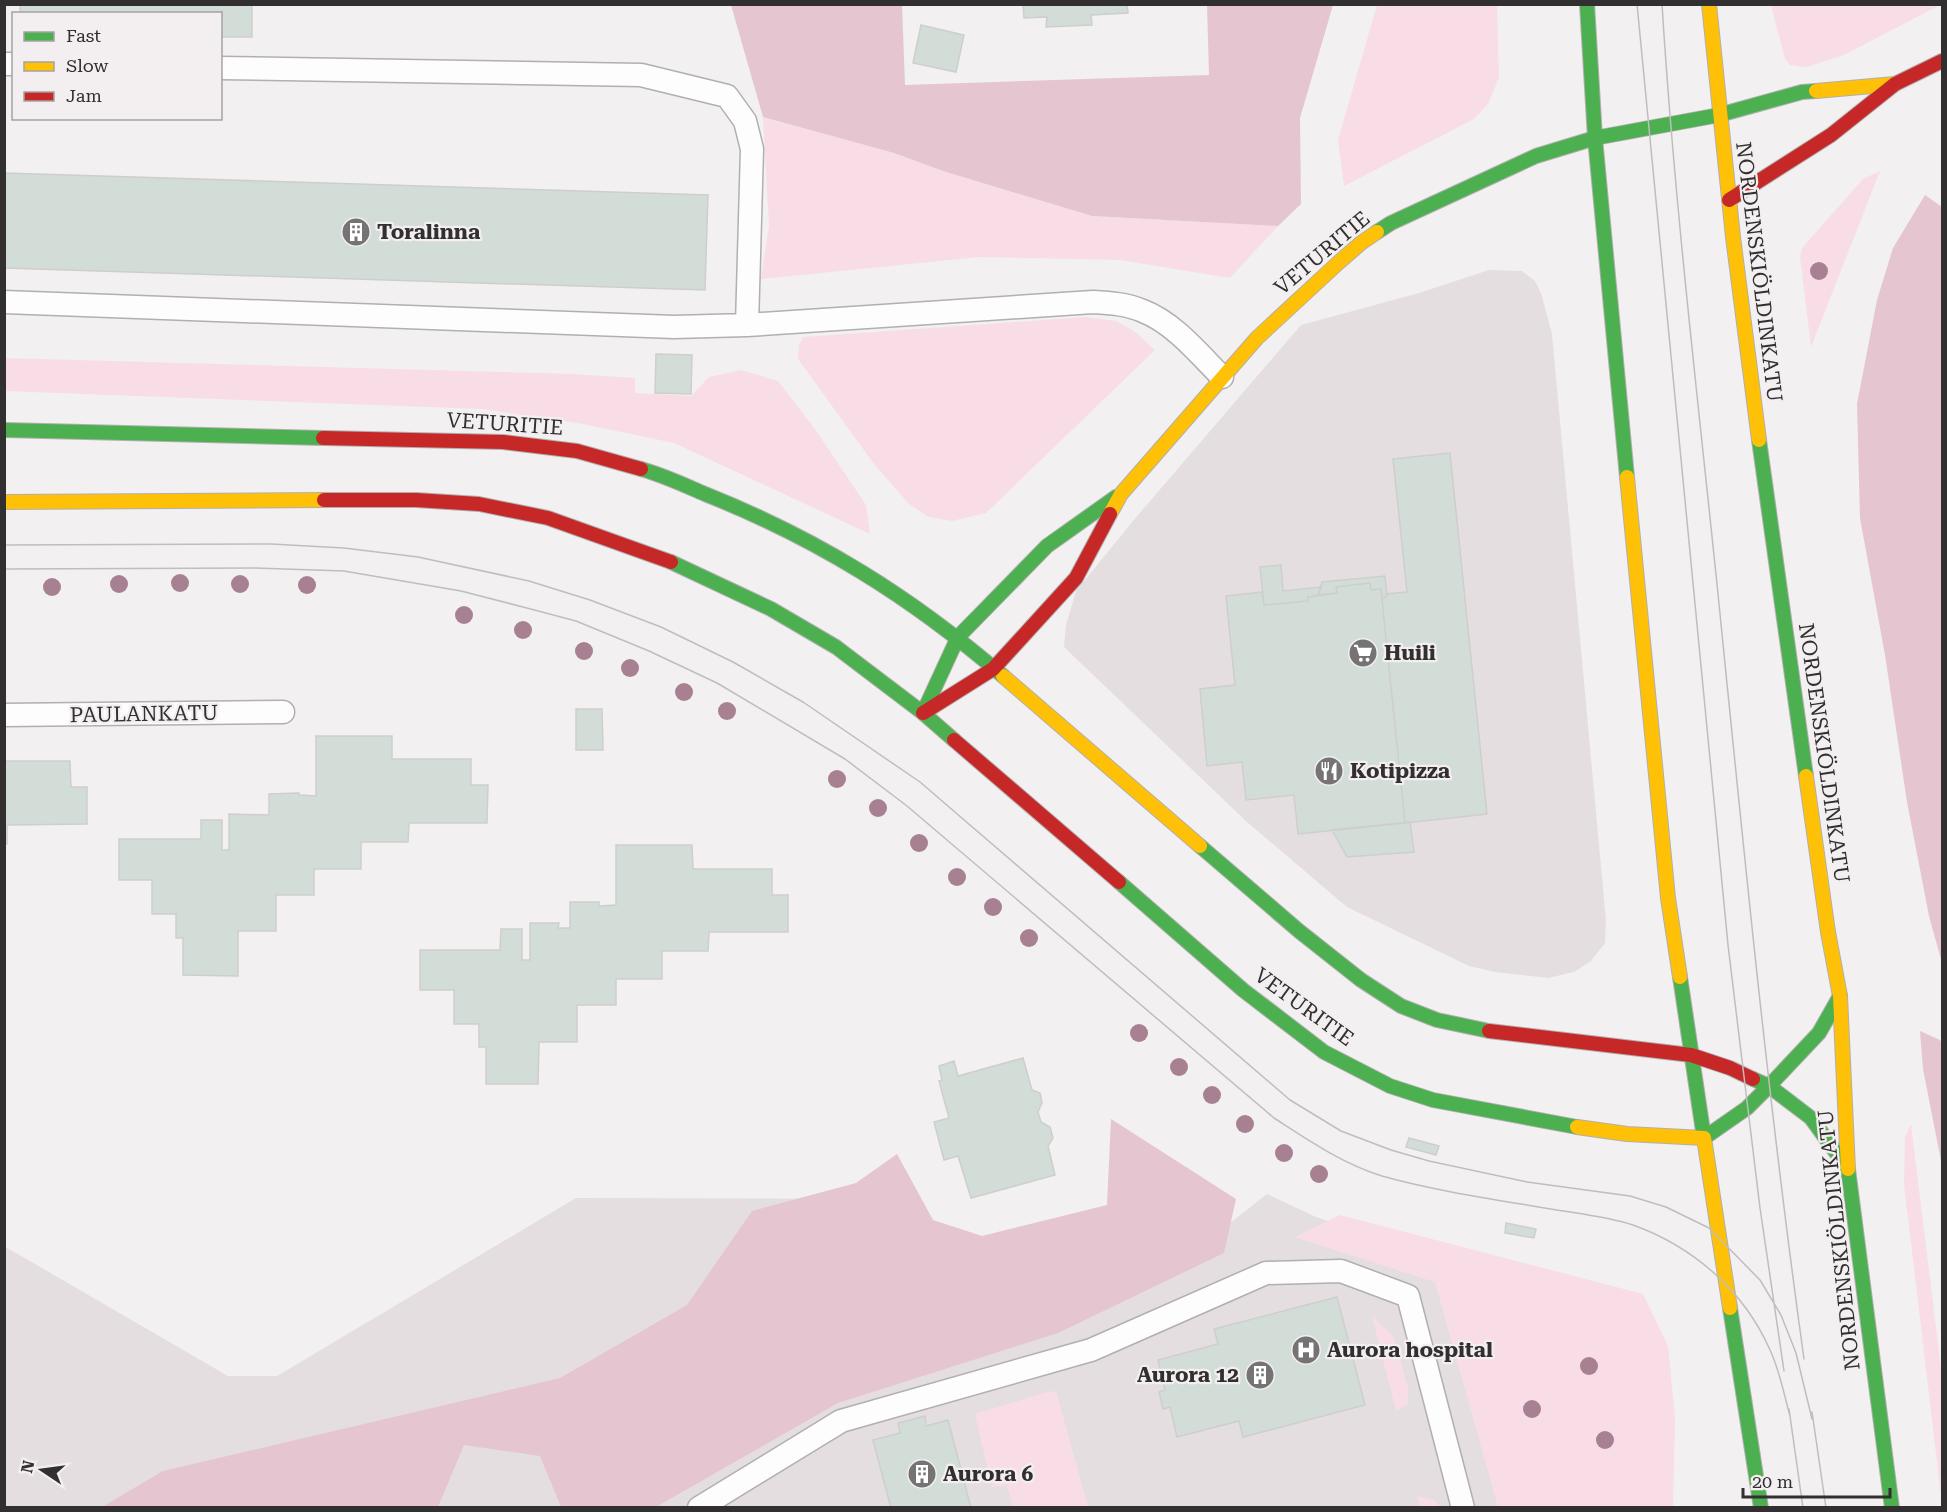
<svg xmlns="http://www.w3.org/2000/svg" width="1947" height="1512" font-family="'Roboto Serif',serif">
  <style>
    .built { fill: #e5dee1 }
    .green { fill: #f9dde6 }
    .forest { fill: #e5c5d0 }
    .building { fill: #d3ddd7; stroke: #cecece; stroke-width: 1.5 }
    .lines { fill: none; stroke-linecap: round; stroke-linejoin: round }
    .lane-casing { stroke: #b1afb0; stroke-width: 25 }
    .fast-casing { stroke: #b1afb0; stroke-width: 16 }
    .slow-casing { stroke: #b1afb0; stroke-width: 16 }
    .jam-casing { stroke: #b1afb0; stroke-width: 16 }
    .lane { stroke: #fdfdfd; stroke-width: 22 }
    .fast { stroke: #4caf50; stroke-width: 14 }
    .slow { stroke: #ffc107; stroke-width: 14 }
    .jam { stroke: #c62828; stroke-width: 14 }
    .tram { stroke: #bfbebe; stroke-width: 1.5 }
    .tree { fill: #a78191 }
    .labels { text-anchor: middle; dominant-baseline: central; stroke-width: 4.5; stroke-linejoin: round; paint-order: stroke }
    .poi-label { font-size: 21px; font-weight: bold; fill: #312f2f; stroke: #f3eff0; text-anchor: start }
    .street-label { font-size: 21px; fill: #312f2f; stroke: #f3eff0 }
  </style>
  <rect width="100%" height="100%" fill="#f2f0f1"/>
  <path class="built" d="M1489,270L1522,271L1535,281L1541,293L1552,334L1606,921L1605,943L1591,961L1574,972L1548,978L1495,972L1469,966L1347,907L1247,822L1064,647L1066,625L1076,591L1133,521L1301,325L1419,293Z
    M1267,1194L1316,1217L1423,1253L1658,1507H5L4,1246L228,1376H277L576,1198L889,1199L934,1361L1197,1249Z"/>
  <path class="green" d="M1942,4L1844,55L1806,67L1790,65L1785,59L1771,5Z
    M1377,5H1497L1499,77L1488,104L1474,119L1344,186L1338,140Z
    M763,117L894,153L943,171L1092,216L1278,226L1230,278L1120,260L979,257L761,279L769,226Z
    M1880,171L1811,347L1800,256L1802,248L1863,179Z
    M1086,317L1116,321L1134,331L1155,350L986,513L952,521L929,517L909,504L874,464L798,359L799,345L803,337Z
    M5,358L572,374L635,378V393L691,396L709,377L741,370L778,381L815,429L866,505L870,534L674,443L583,424L482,409L5,391Z
    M1911,1124L1942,1377V1504L1904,1184L1905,1137Z
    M1340,1215L1643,1294L1668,1346L1675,1417L1673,1507H1498L1435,1282L1295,1237Z
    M1372,1316L1393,1336L1408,1387V1404L1396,1411Z
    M1056,1391L1088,1507H1013L1007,1485L992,1487L975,1414L1044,1393Z
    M1417,1496L1434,1500L1440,1507H1420Z"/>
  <path class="forest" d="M731,5H902L905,85L1209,75L1207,5H1333L1300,118L1301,204L1278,226L1092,216L943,171L894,153L763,117Z
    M1925,195L1942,207V963L1929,916L1907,802L1885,655L1860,518L1857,404L1877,300L1893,248Z
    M1920,1031L1940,1040L1942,1044V1166L1923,1069Z
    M1111,1119L1236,1199L1224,1253L1058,1333L838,1403L656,1507H561L540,1456L464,1445L438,1507H102L163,1471L560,1378L687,1305L752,1211L856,1183L897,1154L933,1220L982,1236L1107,1205Z"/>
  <path class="building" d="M20,4H252V37H220V14H20Z
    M1023,4H1127L1128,13L1091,15L1092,25L1046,27L1047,17L1024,18Z
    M921,25L964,35L956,72L913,63Z
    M4,173L708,195L705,290L4,268Z
    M656,354L692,355L691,394L655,393Z
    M1450,453L1487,814L1405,823L1382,599L1387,596L1386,594L1407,592L1393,459Z
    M1281,565L1283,591L1321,587L1318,595L1308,597V601L1264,605L1260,567Z
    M1385,576L1387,596L1382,599L1381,589L1371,590L1370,583L1336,587L1337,593L1318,595L1322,582Z
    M1370,583L1371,590L1381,589L1405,823L1298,834L1294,795L1246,800L1242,762L1207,766L1200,689L1235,685L1226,596L1262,592L1264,605L1308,601V597L1337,593L1336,587Z
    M576,709H602L603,750H576Z
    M316,736H392V759H471V785H488L487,823H409L408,842H361V869H314V895H276V931H238V976L183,975V938H176V914H152V880H119V839H201V820H222V850H229V814L269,815V794L299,793V795L316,796Z
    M4,761H70L71,787H87V824L7,825V844H4Z
    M1410,822L1414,852L1347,857L1332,830Z
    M616,845H692L693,869H772V895H788V932H709L708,951H662V979H616V1005H577V1042H539L538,1084H486V1047H479V1024H454V990H420V950H500L501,929H522V960H530V923H559L558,928H570V902H599V906L616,905Z
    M1023,1058L1032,1090L1040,1093L1042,1103L1038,1112L1041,1122L1050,1127L1053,1138L1048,1146L1055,1175L971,1198L958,1156L944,1160L934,1122L949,1118L939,1081L942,1080L939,1066L954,1061L958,1076Z
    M1409,1138L1439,1146L1436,1155L1406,1147Z
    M1506,1223L1536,1229L1534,1238L1505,1233Z
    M1337,1297L1365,1405L1243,1437L1239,1421L1177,1437L1170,1407L1163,1409L1159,1392L1165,1390L1158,1360L1218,1344L1214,1329Z
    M925,1416L926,1426L948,1420L971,1508H891L873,1440L900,1433L898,1423Z"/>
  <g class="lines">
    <g class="lane-casing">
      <path id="lane" d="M4,64H14
        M220,68L641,75L727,96L745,121L752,149L747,325
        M4,302L674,327L747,325L1093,302C1110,303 1127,304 1143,311C1174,323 1199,354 1222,377
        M4,715L283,712
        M699,1508L841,1421L1091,1350L1266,1273L1341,1271L1408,1296L1463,1508"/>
    </g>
    <g class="fast-casing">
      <path id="fast" d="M1587,4L1595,138L1627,477
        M1377,232L1391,223L1536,156L1595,138L1719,115L1802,92L1816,91
        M4,430L323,438
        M1759,440L1806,776
        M641,469C663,475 684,485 705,494C818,539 911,597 1003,676
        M671,562L771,609L836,647L923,713L954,740
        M923,713L958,637L1047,546L1116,497
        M1200,846L1299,931L1361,980L1401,1006L1437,1020L1489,1031
        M1119,882L1243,990L1324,1052L1390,1086L1433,1100L1577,1127
        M1680,977L1704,1138L1747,1108L1769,1086L1819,1033L1840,996
        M1753,1079L1769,1086L1811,1118L1848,1169L1892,1508
        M1730,1308L1761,1508"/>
    </g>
    <g class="slow-casing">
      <path id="slow" d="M1709,4L1733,237L1759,440
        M1816,91L1895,84
        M1627,477L1668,898L1680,977
        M4,502L324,500
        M1110,514L1121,494L1257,338L1338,263L1361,243L1377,232
        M1003,676L1200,846
        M1806,776L1828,932L1840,996L1848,1169
        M1577,1127L1627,1134L1704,1138L1730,1308"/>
    </g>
    <g class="jam-casing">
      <path id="jam" d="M1729,200L1831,135L1895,84L1942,61
        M323,438L503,442L577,451L641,469
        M324,500H416L479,504L548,518L671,562
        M923,713L993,669L1076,578L1110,514
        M954,740L1119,882
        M1489,1031L1691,1055L1730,1068L1753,1079"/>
    </g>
    <use href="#lane" class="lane"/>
    <use href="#fast" class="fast"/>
    <use href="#slow" class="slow"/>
    <use href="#jam" class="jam"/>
    <path class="tram" d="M1637,4L1728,945L1760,1208L1784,1371
      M1662,4C1674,198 1697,391 1717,584C1743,842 1768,1101 1804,1359
      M4,545L271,544L344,548L418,557L529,581L590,600L661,627L733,662L803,702L920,782L1290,1100L1341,1131L1391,1150L1429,1161L1527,1182L1630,1196L1666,1207L1709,1228L1760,1280L1781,1315L1796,1353L1812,1419
      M4,569L255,568L344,571L461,591L523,607L576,621L649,651L717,683L845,759L907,806L1274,1118C1308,1140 1343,1164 1382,1176C1439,1192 1499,1200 1557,1210C1582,1214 1609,1217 1633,1225C1694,1247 1744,1291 1770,1350C1780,1371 1784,1395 1790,1416
      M1789,1409L1803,1508
      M1812,1412L1826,1508"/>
  </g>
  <g class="tree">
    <circle cx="1819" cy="271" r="9"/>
    <circle cx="180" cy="583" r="9"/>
    <circle cx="119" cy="584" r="9"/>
    <circle cx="240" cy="584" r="9"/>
    <circle cx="307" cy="585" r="9"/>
    <circle cx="52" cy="587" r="9"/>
    <circle cx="464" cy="615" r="9"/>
    <circle cx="523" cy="630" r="9"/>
    <circle cx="584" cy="651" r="9"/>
    <circle cx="630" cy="668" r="9"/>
    <circle cx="684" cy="692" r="9"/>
    <circle cx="727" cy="711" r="9"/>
    <circle cx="837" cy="779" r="9"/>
    <circle cx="878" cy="808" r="9"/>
    <circle cx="919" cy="843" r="9"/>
    <circle cx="957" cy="877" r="9"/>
    <circle cx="993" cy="907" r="9"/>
    <circle cx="1029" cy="938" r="9"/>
    <circle cx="1139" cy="1033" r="9"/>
    <circle cx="1179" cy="1067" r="9"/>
    <circle cx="1212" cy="1095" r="9"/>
    <circle cx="1245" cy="1124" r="9"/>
    <circle cx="1284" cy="1153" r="9"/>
    <circle cx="1319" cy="1174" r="9"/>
    <circle cx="1589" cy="1366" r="9"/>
    <circle cx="1532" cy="1409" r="9"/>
    <circle cx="1605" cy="1440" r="9"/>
  </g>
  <defs>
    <g id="building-disc" transform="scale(1.5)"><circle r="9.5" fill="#757373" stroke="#f3eff0"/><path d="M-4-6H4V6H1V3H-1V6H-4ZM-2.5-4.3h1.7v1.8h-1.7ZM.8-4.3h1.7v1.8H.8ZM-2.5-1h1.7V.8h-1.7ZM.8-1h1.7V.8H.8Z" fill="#fff"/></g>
    <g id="supermarket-disc" transform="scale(1.5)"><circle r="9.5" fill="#757373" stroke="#f3eff0"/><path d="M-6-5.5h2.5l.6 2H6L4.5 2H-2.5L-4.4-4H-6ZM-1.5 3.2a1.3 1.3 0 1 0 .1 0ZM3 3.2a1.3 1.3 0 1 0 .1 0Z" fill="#fff"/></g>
    <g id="restaurant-disc" transform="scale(1.5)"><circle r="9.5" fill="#757373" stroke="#f3eff0"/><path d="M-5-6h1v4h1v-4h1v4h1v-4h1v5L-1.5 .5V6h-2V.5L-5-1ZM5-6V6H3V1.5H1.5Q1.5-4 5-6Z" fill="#fff"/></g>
    <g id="hospital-disc" transform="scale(1.5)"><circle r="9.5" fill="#757373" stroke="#f3eff0"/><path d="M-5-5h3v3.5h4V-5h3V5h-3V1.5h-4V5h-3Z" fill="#fff"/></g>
  </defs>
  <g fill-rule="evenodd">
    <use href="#building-disc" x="356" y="232"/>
    <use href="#supermarket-disc" x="1363" y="653"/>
    <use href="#restaurant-disc" x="1329" y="771"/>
    <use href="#hospital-disc" x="1306" y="1350"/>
    <use href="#building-disc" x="1260" y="1375"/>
    <use href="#building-disc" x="922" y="1474"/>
  </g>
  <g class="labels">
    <g class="poi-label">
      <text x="377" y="232">Toralinna</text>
      <text x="1384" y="653">Huili</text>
      <text x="1350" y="771">Kotipizza</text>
      <text x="1327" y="1350">Aurora hospital</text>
      <text x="1239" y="1375" text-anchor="end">Aurora 12</text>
      <text x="943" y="1474">Aurora 6</text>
    </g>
    <g class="street-label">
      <text transform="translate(1322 253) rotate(-40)">VETURITIE</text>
      <text transform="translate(1759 272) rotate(83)">NORDENSKIÖLDINKATU</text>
      <text transform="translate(505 424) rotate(4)">VETURITIE</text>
      <text transform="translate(144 714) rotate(-1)">PAULANKATU</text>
      <text transform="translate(1824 753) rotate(82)">NORDENSKIÖLDINKATU</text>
      <text transform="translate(1304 1007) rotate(36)">VETURITIE</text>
      <text transform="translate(1839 1240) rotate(-96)">NORDENSKIÖLDINKATU</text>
    </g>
  </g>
  <rect width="1947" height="1512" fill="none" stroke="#312f2f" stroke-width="12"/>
  <rect x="12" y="12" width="210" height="108" fill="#f3eff0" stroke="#a5a2a3" stroke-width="1.5"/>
  <rect x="24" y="32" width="30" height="9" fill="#4caf50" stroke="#a5a2a3" stroke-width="1.5"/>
  <text x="66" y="42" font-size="18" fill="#312f2f">Fast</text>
  <rect x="24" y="62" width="30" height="9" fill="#ffc107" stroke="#a5a2a3" stroke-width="1.5"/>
  <text x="66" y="72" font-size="18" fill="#312f2f">Slow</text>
  <rect x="24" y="92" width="30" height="9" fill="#c62828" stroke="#a5a2a3" stroke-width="1.5"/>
  <text x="66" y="102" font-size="18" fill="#312f2f">Jam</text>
  <g transform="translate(42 1470) rotate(283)" stroke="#f3eff0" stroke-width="4.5" paint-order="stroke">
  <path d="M0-4.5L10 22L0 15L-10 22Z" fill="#312f2f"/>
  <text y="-9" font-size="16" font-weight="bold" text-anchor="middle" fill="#312f2f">N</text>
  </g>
  <path d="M1743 1488v9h147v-9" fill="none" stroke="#312f2f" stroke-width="3"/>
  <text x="1752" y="1488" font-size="18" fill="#312f2f" stroke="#f3eff0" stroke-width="4.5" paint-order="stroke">20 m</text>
</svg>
